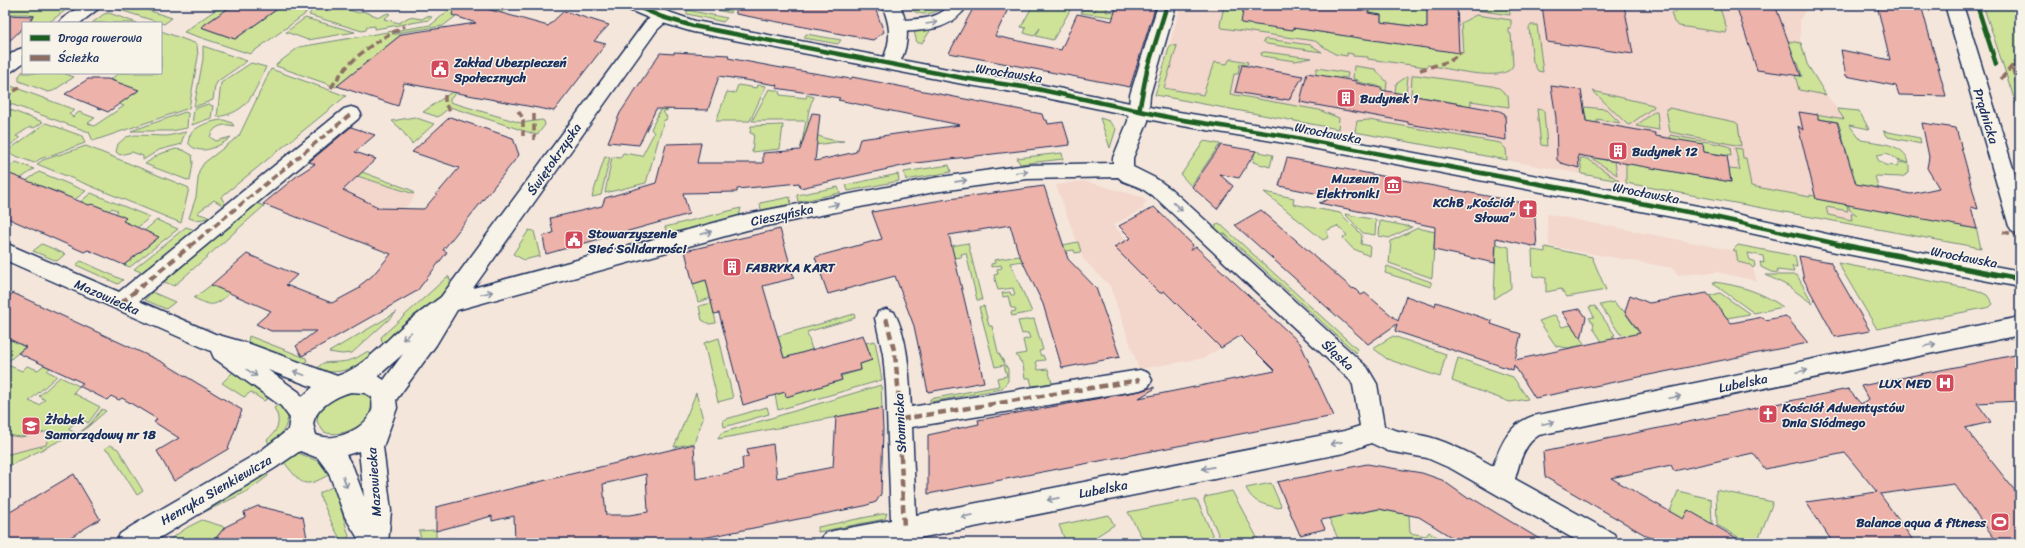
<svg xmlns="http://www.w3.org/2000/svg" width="2025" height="548" font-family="Sriracha,sans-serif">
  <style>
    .built { fill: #f3d6cc }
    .green { fill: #cee398; stroke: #74897b }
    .building { fill: #edb2a9; stroke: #1b2f5e; fill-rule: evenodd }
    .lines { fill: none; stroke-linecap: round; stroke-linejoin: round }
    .street-casing { stroke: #1b2f5e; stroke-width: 3 }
    .secondary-casing { stroke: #1b2f5e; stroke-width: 3 }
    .street { fill: #f7f3e8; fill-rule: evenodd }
    .secondary { fill: #f7f3e8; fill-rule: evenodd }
    .quiet-far1 { stroke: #8d6e63; stroke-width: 3.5; stroke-dasharray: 7 3.5; stroke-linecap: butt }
    .quiet { stroke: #8d6e63; stroke-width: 4.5; stroke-dasharray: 8 4.5; stroke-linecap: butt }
    .cycleway-far1-casing { stroke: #f7f3e8; stroke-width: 6 }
    .cycleway-casing { stroke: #f7f3e8; stroke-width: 8 }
    .cycleway-far1 { stroke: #1b5e20; stroke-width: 4.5 }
    .cycleway { stroke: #1b5e20; stroke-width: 5.5 }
    .oneway { stroke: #8991a3 }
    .labels { text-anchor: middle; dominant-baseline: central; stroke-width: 3; stroke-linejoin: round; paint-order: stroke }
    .poi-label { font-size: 13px; font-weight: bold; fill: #1b2f5e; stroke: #f7f3e8; text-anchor: start }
    .street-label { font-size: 13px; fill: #1b2f5e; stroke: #f7f3e8 }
  </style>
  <rect width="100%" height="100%" fill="#f5e6db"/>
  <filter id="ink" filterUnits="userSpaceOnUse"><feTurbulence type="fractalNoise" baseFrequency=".025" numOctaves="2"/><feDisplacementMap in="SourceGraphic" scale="8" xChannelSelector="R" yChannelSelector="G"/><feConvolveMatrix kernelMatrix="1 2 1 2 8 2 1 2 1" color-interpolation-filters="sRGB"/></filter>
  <g filter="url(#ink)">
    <path class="built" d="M1181,5H1808L1800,20V39L1807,64L1818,84L1867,148L1889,231L1155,95Z
      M326,166L414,194L413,199L399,215L309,184Z
      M1084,181L1142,197L1147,202L1142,205L1145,208L1113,225L1127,240L1131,238L1139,245L1176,229L1271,317L1204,358L1139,369L1110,286L1083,259L1056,185Z
      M1547,214L1736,251L1752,266L1757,281L1717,272L1678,275L1673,268L1549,246Z
      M5,397L71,435L5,468Z"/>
    <path class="green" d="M12,5H65L70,7L48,23H28L35,16L29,15V14H5V8Z
      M120,5H132L172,18L164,24L117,9Z
      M283,5H311L304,15L250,54L184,32L221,6L230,7L201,27L235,39Z
      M315,5H331L359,13L362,11L379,17L388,13L390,14L384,19L399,23L409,17L422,19L427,16L432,17L429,20L375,29V26L367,27L366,30L362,31L309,15Z
      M694,5H723L733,7L730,13Z
      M907,5H945C934,16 917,18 907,5Z
      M1033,5H1073L1053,40L1036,36L1040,28L1034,36L1024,33L1026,28L1021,27Z
      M1097,5H1108L1106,12L1115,11L1113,17L1081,13L1083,9L1095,11Z
      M1234,5H1244L1293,30L1294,28L1463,53L1461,23L1476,15L1511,20V29H1509V33L1511,34L1513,65C1507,85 1443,67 1427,65L1426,67L1368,59V57L1353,56V54L1347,53V56L1335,54L1315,41L1222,28L1220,25L1224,6L1234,7Z
      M1369,5H1427V28L1381,22V15L1369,13Z
      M1470,5H1509L1510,15L1476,10Z
      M1674,5H1719L1727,30L1726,33L1679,26L1674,22L1671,13L1676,12Z
      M1983,5H2020V116Z
      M486,7L503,11L501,13H460L443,26L395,33L400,30L431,25L449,10Z
      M687,10L727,18L723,22L687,14Z
      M109,13L137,23H92L104,14Z
      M305,18L355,32L308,40L286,32Z
      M1531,25H1537L1543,72L1538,71L1533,62L1529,28Z
      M927,29L930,31L922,43H917L914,31Z
      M161,31L197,44L198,57L189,108L93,141L89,132L5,102V86H11L75,110L69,114L73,117L79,112L95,118L88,123L94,126L124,106L119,104L138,91L110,79L120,73H161Z
      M393,31L392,34H402L336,87L276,66L277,64L299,47Z
      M806,34L841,40L838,44L804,38Z
      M1266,39L1311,45L1322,52L1267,44L1263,41Z
      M1788,41L1801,43L1807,64L1826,95L1799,90L1795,75L1802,76L1798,63L1783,60Z
      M1170,45L1177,46L1164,88L1203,95L1214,62L1227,64L1229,60L1232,59L1248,62L1247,65L1240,64L1238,74H1234L1230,94L1319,110L1339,118L1338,129L1155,95Z
      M203,46L247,61L218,81L215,86L213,100L194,107L203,59Z
      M1265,52L1312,58L1295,61L1262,56L1261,53Z
      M251,63L266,67C253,94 249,112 217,117L221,83Z
      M1354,66L1375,69L1387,82L1386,91H1382V87L1358,82V80L1353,79Z
      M1317,68L1348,73L1347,78L1341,77V79L1315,75Z
      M271,69L346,96L221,197L226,205L224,206L214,200L197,213L211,218L195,220L189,218L196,197L199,171L204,163L239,136Z
      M23,71V73H63L74,77L53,91L48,92L19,81V76Z
      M1416,75L1492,86L1499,88L1508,96L1509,107L1471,101L1470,135L1460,133L1461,104L1411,95L1412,76Z
      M1408,76L1406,95L1395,93L1396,84Z
      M472,78L450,99V102L521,123L542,120L544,121L545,125L537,135L450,107L438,117L423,112Z
      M738,85L757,88L758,85L766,86L750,121H716L727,92L735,93Z
      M769,89L779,91L780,95L806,98L807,95L814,97C799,127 812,140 844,141L801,147L806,121H752Z
      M1593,91L1653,105L1654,107L1629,125L1627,124Z
      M674,98L670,109L663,112L667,117L666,120H664L646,183L605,193L612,157L620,158L623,153L642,156L654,133L651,129L661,108Z
      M208,104L213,106L211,118L192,125L194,109Z
      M1584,107L1606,109L1620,123L1597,119V136L1588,129Z
      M5,108L43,122L34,128L30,127L16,136L20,138L5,149Z
      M1669,108L1735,122L1738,124L1741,146L1670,132L1666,109Z
      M1537,109L1543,110L1544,112L1547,146L1541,145Z
      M1837,109L1859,111L1869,129L1849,125L1861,140C1877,143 1905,143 1909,163L1897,160L1887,153L1877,155L1878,160L1885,165L1897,166L1899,162L1909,164V173L1902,177L1875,176L1884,211L1976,228L1981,248L1626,183V163L1731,182L1729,169L1740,170L1735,148L1742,149L1743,158H1746L1751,186L1810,197V195L1847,204L1848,211L1826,207L1828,215L1852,220L1851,214L1857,215L1850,210L1848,204L1853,175L1840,128L1838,122L1818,119L1816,114L1844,119Z
      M1655,111H1657L1659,130L1636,126Z
      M185,112L188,113L187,128L172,131H131Z
      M414,117L434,124L412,144L400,128L392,121Z
      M1100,118L1109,121L1116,129L1110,148Z
      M224,120L232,123L234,126C224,123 213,126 210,137L216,141L231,137C221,146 200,157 189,144C185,128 212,120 224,120Z
      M1369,120L1500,143L1506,149L1507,160L1355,132L1357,121Z
      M46,123L82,136L85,143L40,159L34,163L6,152Z
      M783,125L780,149L752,152L754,134L750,133L751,126Z
      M1883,131L1920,138L1921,144L1888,137Z
      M186,132L182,140V144L159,150L143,160V156L132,152L120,155L116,152L118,144L126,137L135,135L167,136Z
      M1670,135L1724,145L1730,147L1731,156L1704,152L1671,142Z
      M1204,141L1220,144L1191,186L1181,175Z
      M86,146L187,187L189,188L181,223L37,164L43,160Z
      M176,149L183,150L192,155L193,163L190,181L145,164L159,154Z
      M1255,151L1273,155L1270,167L1253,162Z
      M1062,153L1063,159L1020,164L1017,158Z
      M605,156L610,157L601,195L592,197Z
      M1590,157L1615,162L1617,175Z
      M1580,158L1588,159L1619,181L1582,174Z
      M332,161L411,190L414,194L326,166Z
      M16,162L34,169L20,179L5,172V170Z
      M949,165L951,172L906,180L904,172Z
      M39,172L86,191L73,201L63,194L26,181Z
      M898,174L899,181L848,191L846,185Z
      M838,187L840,193L798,202L797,195Z
      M1264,192L1294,198L1293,204L1340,213L1362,235L1361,244L1370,246L1369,256L1352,248L1343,238L1347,235L1337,226L1326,231L1329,237L1323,240Z
      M91,193L150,217L137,228L122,222L126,218L115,214L118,211L112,208L109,211L92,204L87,207L79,203Z
      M790,197L791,204L761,210L760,203Z
      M254,202L264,206L174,286L160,280Z
      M741,208L739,216L671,233L666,232L665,227Z
      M1345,214L1376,220L1375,235L1363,233Z
      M157,220L178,229L130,267L124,265L158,238L144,231Z
      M1380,221L1412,227L1389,238L1379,236Z
      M1219,223L1357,349L1356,353L1225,234L1214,233L1216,225Z
      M186,227L198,231L145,274L134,269Z
      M1418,228L1435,232L1432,278L1389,263L1391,241Z
      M529,230L534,231L540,256L524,260L513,254Z
      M1078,242L1081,252L1075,253L1074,250L1066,251L1067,254L1039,259L1040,263L1024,266L1023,261L1010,263L1032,312L1012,316L1011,312L1016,311L1015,308H1011L1008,296L1003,297L1002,293L1010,292L1011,295H1015L1013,288L998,290L994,275L998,274L997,269L1002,268L1001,265L991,267V264L995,263L994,260L1064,249L1063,245Z
      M968,243L982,300H977L966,253L961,254L962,257L954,258L940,248Z
      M42,244L65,254L57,261L33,251Z
      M1496,244L1509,247L1511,288L1494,299Z
      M1738,245L1795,256L1797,267L1792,266L1794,272L1777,270L1778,273L1771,272L1761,267L1760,262L1764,263L1763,256L1748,253L1750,260L1754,261L1755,266L1753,268L1750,265L1738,262L1736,251L1733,250Z
      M1545,247L1592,257L1606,290L1567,297L1561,289L1546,292V278L1533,276L1532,250L1545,252Z
      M81,261L123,280L118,284L76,265Z
      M1838,263L1976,290L1987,295L1993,304L1990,307L1877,329Z
      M1387,266L1431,282V287L1385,273Z
      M1766,275H1797L1813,304L1788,286Z
      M447,277H449L451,283L440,297L388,345L382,342L381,337Z
      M706,280L711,298L698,302L693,284Z
      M1713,282C1739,285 1762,292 1783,307L1754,313L1715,285Z
      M211,285L230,293C214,307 213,307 194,298Z
      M152,292L175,302L166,309L145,300Z
      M1720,293L1750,314L1727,318L1709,296Z
      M1614,302L1618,308L1623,310L1640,334L1628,338L1623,334H1620L1600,305Z
      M712,303L716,323L709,324L702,320L699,306Z
      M984,306L989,326H992L998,352L1008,369V381L1001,389L930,402V399L999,386L997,378L1007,376L1004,365L995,367L979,307Z
      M1595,306L1615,335L1612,336L1614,341L1603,343L1593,328L1594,324L1589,318L1594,317L1589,307Z
      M397,312L352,353L342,354L329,352Z
      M854,314L855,318L807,332L812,350L784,358L778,336Z
      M1555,315L1562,327L1571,325L1585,345L1568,348L1556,346L1539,321Z
      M1034,319L1043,350L1039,351L1041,356L1043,355L1045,360L1036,361L1038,370L1048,369L1052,383L1032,386L1030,378H1025L1023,365L1016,355L1026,353L1023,340L1030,338L1028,333L1022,334L1018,321Z
      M249,336L306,358L307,362L304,365L248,343Z
      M1393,336L1446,354L1440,377L1387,359L1373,348Z
      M719,338L733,398L718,402L704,343Z
      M11,340L25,347L5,364L22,371L27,366L38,370L44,365L50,368L47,371L57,376L29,401L39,405L45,400L39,396L60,377L79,386L73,393L100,407L88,423L80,418L68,429L78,434L90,424L102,409L106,411L75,438L71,435L5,468V455L46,445L50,431L21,437L5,435V345Z
      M875,341L882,380L778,410L775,395L785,392L786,397L842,380L841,376L861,370L860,364L872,360L866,343Z
      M366,352L376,355C357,367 338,377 316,369L323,363C343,361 349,364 366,352Z
      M1458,358L1513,377L1528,399L1510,402L1452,381Z
      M233,372L269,397L264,401L251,392L244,397L222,383Z
      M881,385L882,408L880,409L718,439L721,433Z
      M349,391L363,393L370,398C382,419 343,440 324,432L317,422C317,404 335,398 349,391Z
      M696,393L703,419L694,443L674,447Z
      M280,403L288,414C288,427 280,437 270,445L267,440C278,430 282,421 274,408Z
      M767,407L769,414L724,427L723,420Z
      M110,445L118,449L143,491L137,495L110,452L104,449Z
      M296,452L322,463L330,474C301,491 302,483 282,460Z
      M265,468L268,476L248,491L186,521L152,543H139Z
      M1271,483L1281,506L1279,508C1263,504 1254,504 1246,488Z
      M334,486L349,536L346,541L342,542L333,526L320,496V493Z
      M1716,490L1773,502L1757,543H1749L1717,525Z
      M1232,491L1260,543H1222L1204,501L1205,497Z
      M1678,491L1711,499L1712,524L1688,511L1682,522L1669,514Z
      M1194,499L1198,502L1215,541L1208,543H1145L1128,512Z
      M1348,509L1350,515L1379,509L1409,515L1410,533L1426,536L1429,532L1447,543H1365L1362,538L1340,543L1327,514Z
      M887,513L885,519L818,532V527Z
      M1109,515L1114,525L1097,536L1101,543H1066L1059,525Z
      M202,520L225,527L212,543H164L188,527Z
      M436,530V541L450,538V543H422L419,531Z"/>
    <path class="building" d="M233,5H283L235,39L201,27Z
      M455,5H473L548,26L564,11L609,25L594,41L606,44L554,111L404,83L398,106L337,86L402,34L476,23L452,15Z
      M736,5H874L884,32L873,40L736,14Z
      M975,5H1010L995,36L1061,50L1077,14L1112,21L1117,5H1156L1130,87L949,53Z
      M1244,5H1369L1368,13L1381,15V22L1427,28V5H1457L1459,53L1293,28V30L1241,23Z
      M1542,5H1624L1633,54L1547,42Z
      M1736,5H1775L1801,76L1757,70Z
      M1877,5H1921L1946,96L1899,95L1896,86L1846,76L1841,50L1890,60Z
      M5,15L34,16L28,23H23V28L5,45Z
      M674,52L729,55L728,58L776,67L851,79L852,77L1042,114L1044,120H1047L1048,124L1063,122L1070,145L916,163L800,188L799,183L737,189V192L683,193L689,214L546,254L543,236L553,233L550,218L602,206L605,198L656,183L666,144L701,143L697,163H763V153L800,150L812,113L820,114L815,161L856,152L860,139L960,125L838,100L840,98L776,88L777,85L719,76L708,110L656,109L639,145L608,142L620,113L660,53L674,54Z
      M1242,65L1268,70L1303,76L1289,100L1283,99V100L1235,92Z
      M1307,73L1356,81V83L1381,88V90L1500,111L1505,114L1506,140L1408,124V122L1300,102Z
      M88,79H108L139,90L108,112L65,94Z
      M1551,86L1581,90L1586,121L1655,133L1656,136L1703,144L1704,152L1727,156L1731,182L1578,155L1579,168L1561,163L1557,160L1556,118Z
      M1799,112L1818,115V119L1837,122L1856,184L1911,194L1939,188L1927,168L1929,157L1922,123L1956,128L1978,209L1971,207L1977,229L1816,199L1798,126L1803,130Z
      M450,117L513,138L519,155L443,250L447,252L417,291L302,356L296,346L316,331H271L256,324L271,311L211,285L247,254L297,275L286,285L332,303L360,288L359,286L372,276L391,254L263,204L298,175L315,164L309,162L351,127L375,135L355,152L376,159L343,190L378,207L376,208L424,209L459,168L412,152Z
      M1221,145L1256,151L1239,178L1219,174L1233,186L1217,209L1192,187Z
      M1287,158L1534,205L1537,247L1496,238L1495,263L1434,250L1435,227L1319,203L1334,197L1279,186Z
      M5,172L89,205L92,204L115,213L126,218L123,221L159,237L124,265L88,250L84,252L5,217Z
      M1044,186L1068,259L1096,288L1120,357L1062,368L1043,304L1018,252L1010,225L949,235L984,382L928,392L914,326L895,276L828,294L815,257L882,239L872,212L942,200Z
      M1154,207L1193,245L1190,251L1196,247L1300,343L1334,416L928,494V435L979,424L978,420L1140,391L1154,387V389L1139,398L1275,371L1240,336L1221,348L1164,291L1160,293L1114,247L1131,238L1119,226Z
      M1261,210L1353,289L1354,288L1361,295L1365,293L1398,321L1406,296L1435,306L1436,302L1492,321L1491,324L1521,334L1515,360L1640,333L1625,312L1630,295L1649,303L1707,293L1731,323L1763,317L1765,320L1786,316L1808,343L1535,398L1514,365L1513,370L1395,331L1397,324L1368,344L1235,225Z
      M780,229L794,278L763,286L784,358L863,335L872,360L860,364L861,370L840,375L842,380L786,397L785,392L743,405L719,313L714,314L706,280L693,284L685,251Z
      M1799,256L1830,262L1870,331L1835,337L1804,280Z
      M13,293L162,362L242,410L228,449L174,481L157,451L179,438L154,422L157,419L122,398L119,400L111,396L107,400L79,386L83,383L18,353L26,347L5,337V300Z
      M1580,309L1586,317L1581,339L1562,312Z
      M2020,354V401L1977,403L1991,422L1965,428L2020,497V543H1998L1954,484L1880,494L1915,543H1833L1806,502L1877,492L1845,453L1765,469L1753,453L1674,471L1671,465L1611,478L1683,519L1688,510L1745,543H1659L1545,477L1543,452L1848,389L1861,404L1868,399L1861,386Z
      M882,408L883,430L881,494L876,502L864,506L678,543H515L514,516L492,521V516L436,531V507L694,444L696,479L743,470L742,458L748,457L747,449L773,444L777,478L833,467L836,417ZM646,474L648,512L629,515H606L603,484Z
      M1367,464L1422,473L1442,480L1469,499L1470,497L1546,543H1461L1419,517L1379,509L1321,520L1325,529L1300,535L1277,482Z
      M74,474L100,519L61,543H5V515Z
      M258,506L303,517L308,543H212L225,527L245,517L244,512Z"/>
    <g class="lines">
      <g class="street-casing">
        <path id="street" d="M82,5H103L80,23H59L62,19Z
          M950,5H968C950,31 928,30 899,32L893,30L890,26L893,22C913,17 934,23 950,5Z
          M1158,5H1176L1150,95L1148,121L1133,158V167L1155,178L1171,189L1367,367L1377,384L1384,426C1398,433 1414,433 1429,437C1451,443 1473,455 1493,466C1501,444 1509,424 1533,416L2020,317V335L1539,435C1523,445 1520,462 1515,479L1614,534L1618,543H1581L1452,469L1427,458L1388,451L1371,443L1344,453L894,543H820L824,534L833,531L891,520L886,386L883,354L875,318L878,312L886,309L894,312C909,340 909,376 911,407L1140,370L1148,373L1152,380L1148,387L1140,390L912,427L916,515L1344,431L1360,426L1353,385L1351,381L1157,199L1141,188L1123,181L1118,177L1027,179L934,192L747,230L457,310L436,345L396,400L397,408L383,447L391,511L388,543H361L345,517L329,473L318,458L300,451L275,468L151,543H116L120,534L132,526L258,453L288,430L290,418L281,406L214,358L211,351L5,260V243L119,292L344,109L351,107L358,109L361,114L358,119L139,301L215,334L250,344L337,376C363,368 383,343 404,325C416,315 429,306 441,297L645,22C653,16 658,10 668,13L671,17L657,30L473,288L747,214L934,178L1027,165L1113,163V158L1128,121L1130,95ZM403,354L384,380L378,376ZM268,370L313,387L302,397L299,392ZM351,392L365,393L372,397C372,401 373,406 372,410C366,429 335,443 316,435L313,424C316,407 336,396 351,392ZM359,451L364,497L353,467L346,455Z
          M23,48V63L12,71L5,73V58L17,50Z"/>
      </g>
      <g class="secondary-casing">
        <path id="secondary" d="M624,5H648L695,21L884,57C892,38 890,24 882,5H900C908,25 910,40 901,60L963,72L1019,80L1154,108L1291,130L1714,209L1831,235L2020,271V287L1831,251L1714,225L1291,144L1177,125L1037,96L963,84L693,32L656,21L627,9Z
          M1945,5H1963L2020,191V234L2013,232L2009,226Z"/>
      </g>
      <use href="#street" class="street"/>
      <use href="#secondary" class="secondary"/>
      <path class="quiet-far1" d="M2020,65L2012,67L2020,92
        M1420,70L1450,61L1461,52
        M2001,79L2020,57
        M331,88C349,59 374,41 405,26
        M445,95V104L451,113
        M5,96L23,86
        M518,111L523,118V136
        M534,114V140
        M2003,232L2020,235
        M190,246L351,114"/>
      <path class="quiet" d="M121,303L191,245
        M886,318L895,354L898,386L904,529
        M901,419L1140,380"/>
      <g class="cycleway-far1-casing">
        <path id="cycleway-far1" d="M633,5L662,17L693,26L963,78L1037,89L1177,119L1291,137L1714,217L1847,246
          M1977,5L1996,64
          M1139,111L1147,70L1167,5"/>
      </g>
      <g class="cycleway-casing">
        <path id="cycleway" d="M1842,245L2020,279"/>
      </g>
      <use href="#cycleway-far1" class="cycleway-far1"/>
      <use href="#cycleway" class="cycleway"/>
    </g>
    <defs><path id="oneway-shaft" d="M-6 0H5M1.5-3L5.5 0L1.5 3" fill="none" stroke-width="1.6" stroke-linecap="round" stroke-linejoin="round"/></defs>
    <g class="oneway">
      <use href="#oneway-shaft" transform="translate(932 23) rotate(-9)"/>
      <use href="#oneway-shaft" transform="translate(1022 172) rotate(-6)"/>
      <use href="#oneway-shaft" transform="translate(961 181) rotate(-8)"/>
      <use href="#oneway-shaft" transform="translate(833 205) rotate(-12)"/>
      <use href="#oneway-shaft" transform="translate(1178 207) rotate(43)"/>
      <use href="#oneway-shaft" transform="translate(706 233) rotate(-15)"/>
      <use href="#oneway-shaft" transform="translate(487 293) rotate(-14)"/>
      <use href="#oneway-shaft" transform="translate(407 336) rotate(138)"/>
      <use href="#oneway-shaft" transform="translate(1930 345) rotate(-12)"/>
      <use href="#oneway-shaft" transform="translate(1802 371) rotate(-12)"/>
      <use href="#oneway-shaft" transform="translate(252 373) rotate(34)"/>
      <use href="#oneway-shaft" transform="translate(299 373) rotate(-159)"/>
      <use href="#oneway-shaft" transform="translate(1675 397) rotate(-12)"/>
      <use href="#oneway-shaft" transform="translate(1548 423) rotate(-12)"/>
      <use href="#oneway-shaft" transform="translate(1336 443) rotate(169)"/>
      <use href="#oneway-shaft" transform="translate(1208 468) rotate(169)"/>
      <use href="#oneway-shaft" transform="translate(345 482) rotate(71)"/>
      <use href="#oneway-shaft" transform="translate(1053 499) rotate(169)"/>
      <use href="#oneway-shaft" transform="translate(967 516) rotate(169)"/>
    </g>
  </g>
  <defs>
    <g id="civic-square" transform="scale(1)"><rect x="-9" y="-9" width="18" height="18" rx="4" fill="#d1495b" stroke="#f7f3e8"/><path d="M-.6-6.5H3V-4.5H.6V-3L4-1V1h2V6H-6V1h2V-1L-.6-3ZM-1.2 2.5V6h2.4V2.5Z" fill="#fff"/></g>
    <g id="building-square" transform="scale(1)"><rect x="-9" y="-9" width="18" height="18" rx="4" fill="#d1495b" stroke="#f7f3e8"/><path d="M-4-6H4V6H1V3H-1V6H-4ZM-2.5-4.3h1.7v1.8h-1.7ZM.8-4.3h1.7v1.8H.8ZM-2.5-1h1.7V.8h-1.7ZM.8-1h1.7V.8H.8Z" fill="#fff"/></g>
    <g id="museum-square" transform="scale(1)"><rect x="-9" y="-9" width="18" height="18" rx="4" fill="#d1495b" stroke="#f7f3e8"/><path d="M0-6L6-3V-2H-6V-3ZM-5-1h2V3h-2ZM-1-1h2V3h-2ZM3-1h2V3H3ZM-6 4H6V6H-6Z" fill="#fff"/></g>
    <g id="church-square" transform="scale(1)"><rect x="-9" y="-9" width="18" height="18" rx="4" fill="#d1495b" stroke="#f7f3e8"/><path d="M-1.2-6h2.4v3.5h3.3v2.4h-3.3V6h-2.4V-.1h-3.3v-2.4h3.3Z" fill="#fff"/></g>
    <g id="hospital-square" transform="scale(1)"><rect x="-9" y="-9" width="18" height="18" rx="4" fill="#d1495b" stroke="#f7f3e8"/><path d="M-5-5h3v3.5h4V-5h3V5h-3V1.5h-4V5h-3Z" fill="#fff"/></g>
    <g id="school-square" transform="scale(1)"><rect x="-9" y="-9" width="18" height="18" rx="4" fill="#d1495b" stroke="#f7f3e8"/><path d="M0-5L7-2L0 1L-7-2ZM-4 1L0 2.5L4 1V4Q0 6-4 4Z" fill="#fff"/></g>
    <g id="stadium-square" transform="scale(1)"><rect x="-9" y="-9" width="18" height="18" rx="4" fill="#d1495b" stroke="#f7f3e8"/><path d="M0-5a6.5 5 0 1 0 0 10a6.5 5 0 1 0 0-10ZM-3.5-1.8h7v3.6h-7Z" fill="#fff"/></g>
  </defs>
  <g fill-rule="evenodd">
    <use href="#civic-square" x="440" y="69"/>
    <use href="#building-square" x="1346" y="98"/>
    <use href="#building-square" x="1618" y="151"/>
    <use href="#museum-square" x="1393" y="185"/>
    <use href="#church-square" x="1528" y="209"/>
    <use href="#civic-square" x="574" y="240"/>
    <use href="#building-square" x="732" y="267"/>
    <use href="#hospital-square" x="1945" y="383"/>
    <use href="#church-square" x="1768" y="414"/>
    <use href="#school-square" x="31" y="426"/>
    <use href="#stadium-square" x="2000" y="522"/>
  </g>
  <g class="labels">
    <g class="poi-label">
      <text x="454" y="62">Zakład Ubezpieczeń<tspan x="454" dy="15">Społecznych</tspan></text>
      <text x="1360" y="98">Budynek 1</text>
      <text x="1632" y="151">Budynek 12</text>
      <text x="1379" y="178" text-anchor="end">Muzeum<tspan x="1379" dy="15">Elektroniki</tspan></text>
      <text x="1514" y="202" text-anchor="end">KChB „Kościół<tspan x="1514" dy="15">Słowa”</tspan></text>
      <text x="588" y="233">Stowarzyszenie<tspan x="588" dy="15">Sieć Solidarności</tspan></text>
      <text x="746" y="267">FABRYKA KART</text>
      <text x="1931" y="383" text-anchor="end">LUX MED</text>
      <text x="1782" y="407">Kościół Adwentystów<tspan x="1782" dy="15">Dnia Siódmego</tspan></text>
      <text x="45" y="419">Żłobek<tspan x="45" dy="15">Samorządowy nr 18</tspan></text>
      <text x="1986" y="522" text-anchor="end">Balance aqua &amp; fitness</text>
    </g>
    <g class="street-label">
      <text transform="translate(1009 73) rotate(9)">Wrocławska</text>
      <text transform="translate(1986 116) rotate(73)">Prądnicka</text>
      <text transform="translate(1328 133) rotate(11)">Wrocławska</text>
      <text transform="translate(554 159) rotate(-55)">Świętokrzyska</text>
      <text transform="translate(1646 193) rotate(11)">Wrocławska</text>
      <text transform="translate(782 215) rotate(-12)">Cieszyńska</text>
      <text transform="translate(1964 257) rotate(11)">Wrocławska</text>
      <text transform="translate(107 297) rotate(24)">Mazowiecka</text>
      <text transform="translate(1338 355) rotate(43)">Śląska</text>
      <text transform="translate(1743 383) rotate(-12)">Lubelska</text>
      <text transform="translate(900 423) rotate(-93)">Słomnicka</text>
      <text transform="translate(374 482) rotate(-94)">Mazowiecka</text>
      <text transform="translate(1103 489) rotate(-11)">Lubelska</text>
      <text transform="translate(216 490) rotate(-30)">Henryka Sienkiewicza</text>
    </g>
  </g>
  <rect width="2025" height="548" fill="none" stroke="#f7f3e8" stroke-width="20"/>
  <rect x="10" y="10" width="2005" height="528" fill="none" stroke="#1b2f5e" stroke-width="1.5" filter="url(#ink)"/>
  <rect x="22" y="22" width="140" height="52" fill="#f7f3e8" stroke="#9fa5b1"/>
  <rect x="30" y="35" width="20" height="6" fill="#1b5e20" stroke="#9fa5b1"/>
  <text x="58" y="42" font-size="12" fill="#1b2f5e">Droga rowerowa</text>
  <rect x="30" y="55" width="20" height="6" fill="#8d6e63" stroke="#9fa5b1"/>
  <text x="58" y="62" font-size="12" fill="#1b2f5e">Ścieżka</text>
</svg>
